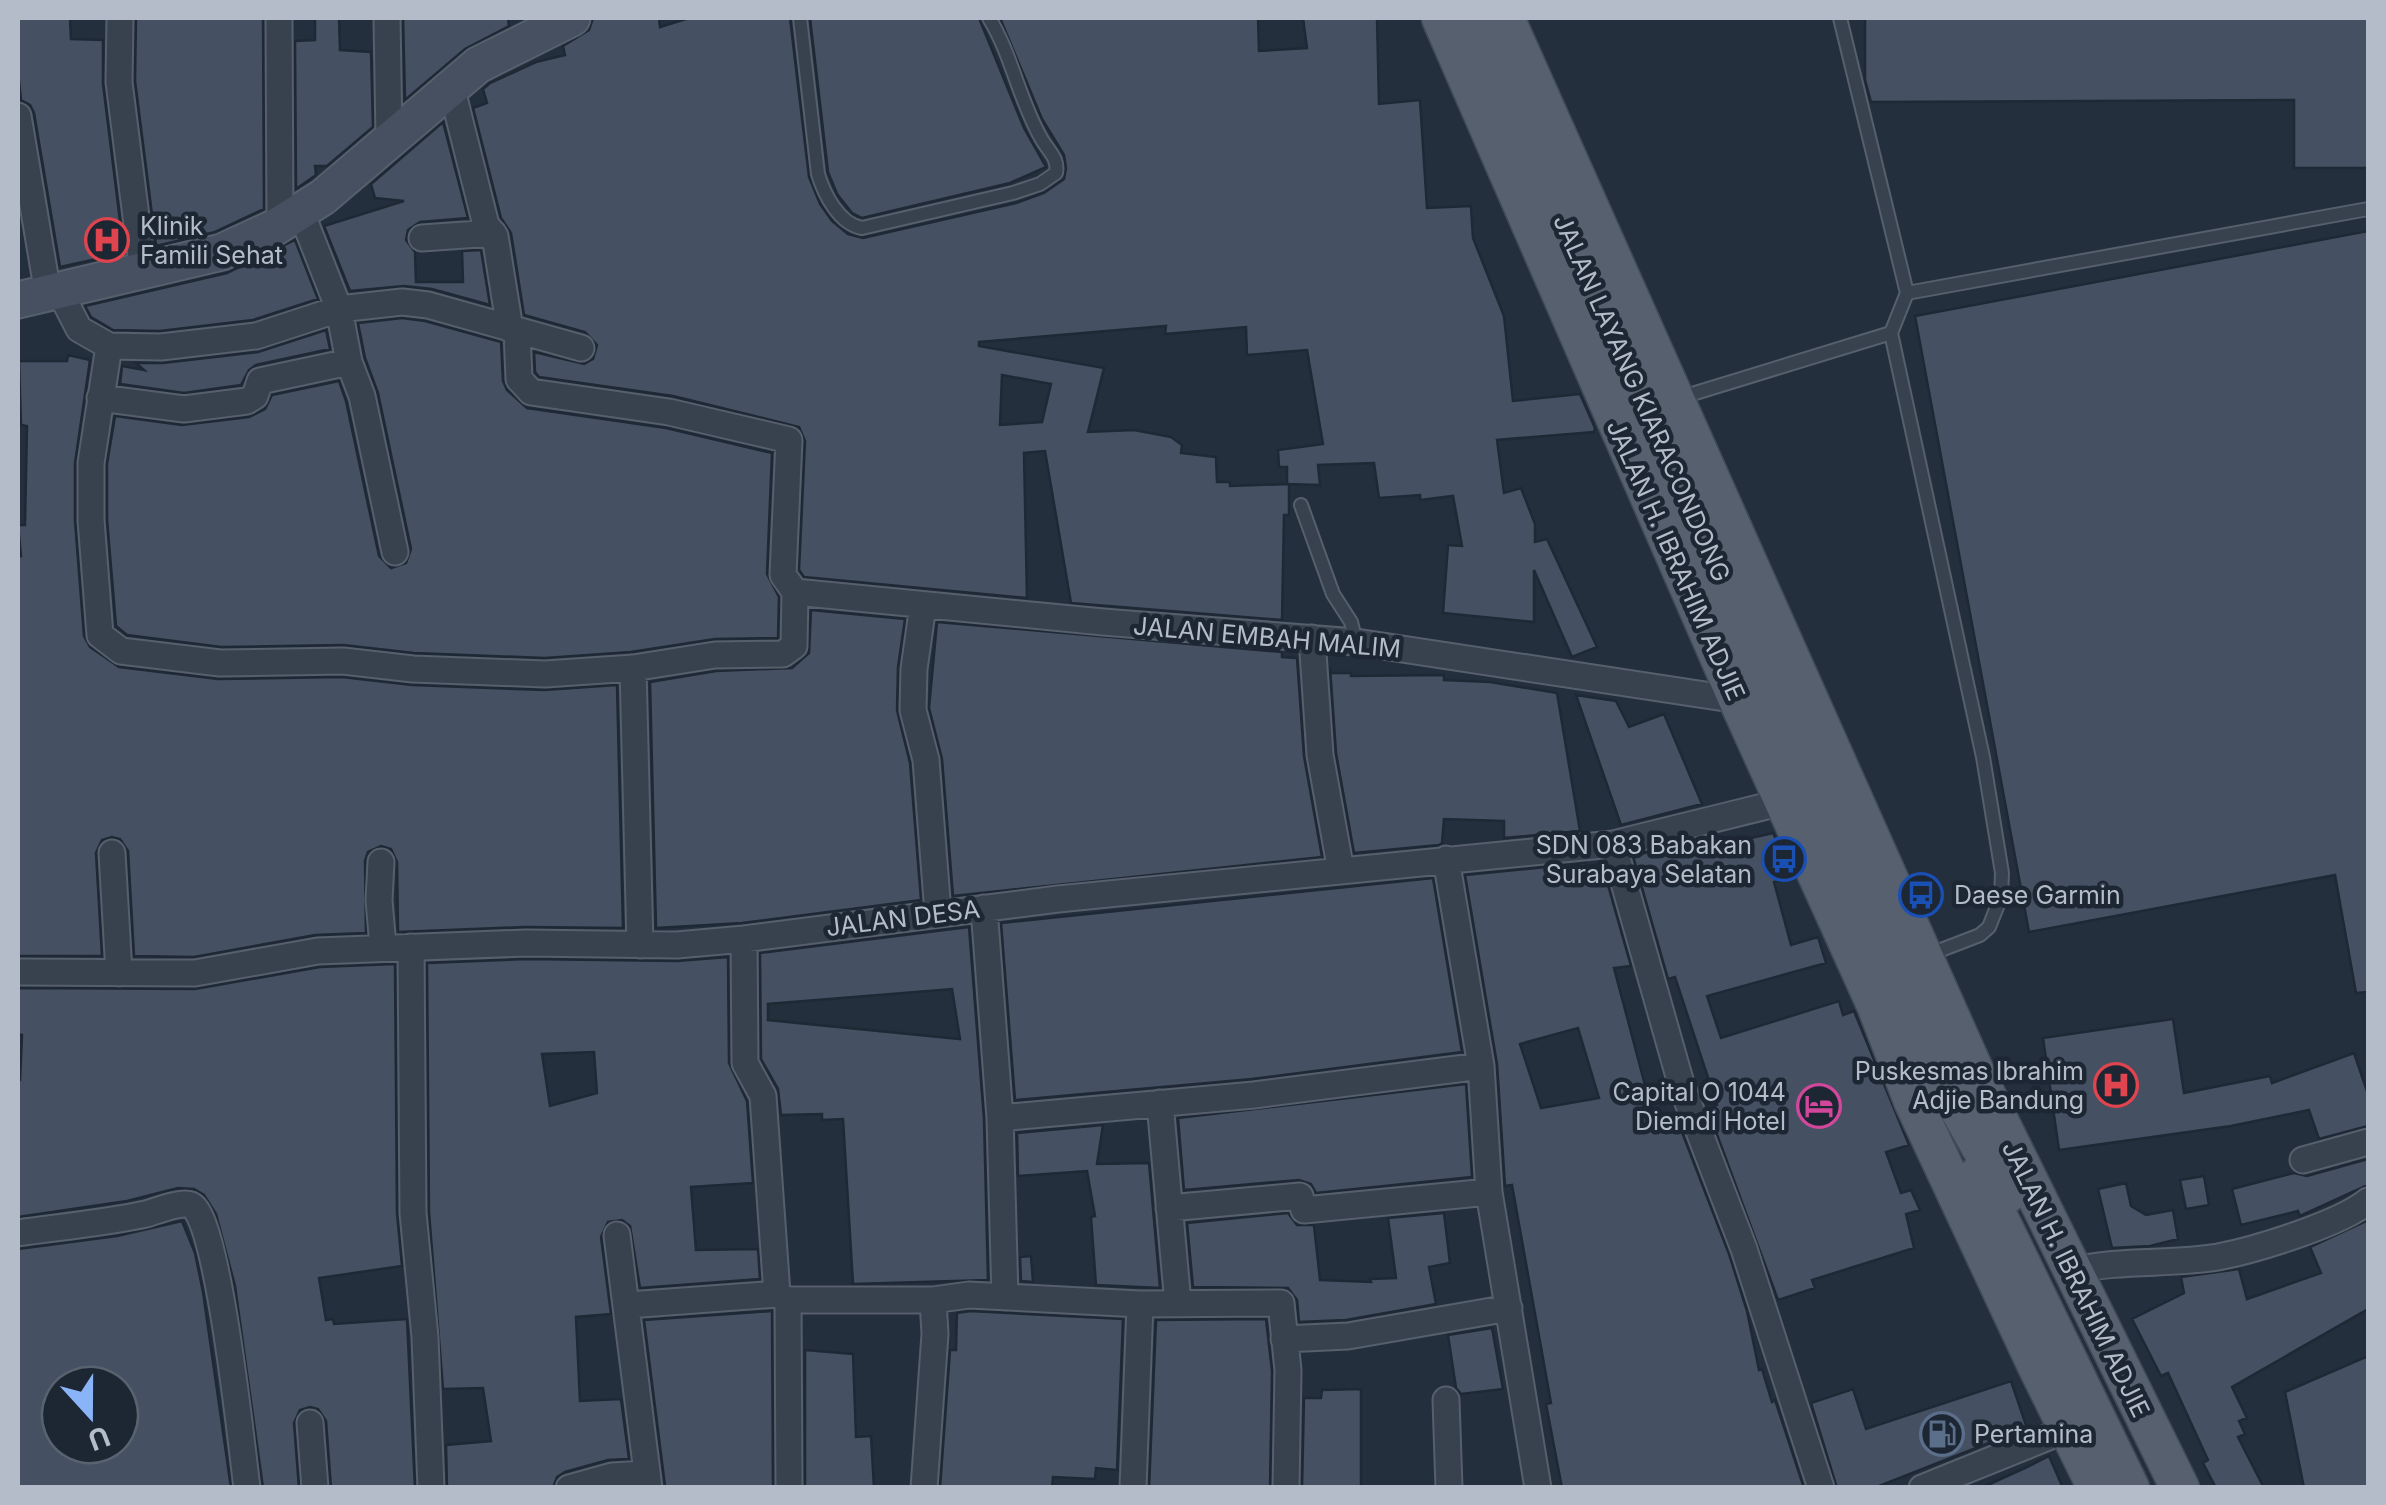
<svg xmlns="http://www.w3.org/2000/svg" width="2386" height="1505" font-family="Inter,sans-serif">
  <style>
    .building { fill: #455162; stroke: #1f2835; stroke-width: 2.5; fill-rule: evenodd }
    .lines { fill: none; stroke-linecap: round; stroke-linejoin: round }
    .lane-casing { stroke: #565f6c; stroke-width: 16 }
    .street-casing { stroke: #565f6c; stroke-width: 29 }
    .secondary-casing { stroke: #565f6c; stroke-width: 39 }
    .primary-casing { stroke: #414a57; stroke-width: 41 }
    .lane { stroke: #38414e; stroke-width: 12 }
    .street { stroke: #38414e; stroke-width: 25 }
    .secondary { stroke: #465061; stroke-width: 35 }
    .primary { stroke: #56606e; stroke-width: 38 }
    .labels { text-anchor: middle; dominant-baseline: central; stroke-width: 9; stroke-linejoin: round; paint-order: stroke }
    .poi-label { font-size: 25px; fill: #b4bcc9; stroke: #1d2633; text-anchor: start }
    .street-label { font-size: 25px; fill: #b4bcc9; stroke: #1d2633 }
  </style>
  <rect width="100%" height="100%" fill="#242f3e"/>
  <path class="building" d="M18,18H70L71,39L103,40V84L124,253L60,267L34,113L30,105L21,100L18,72Z
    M136,18H263L264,209L215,232L156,246L135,81Z
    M315,18H339L340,50L371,52L373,127L327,166H315L316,175L296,189L295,41L315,40Z
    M403,18H508L509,26L465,49L405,100Z
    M593,18H659L660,27L689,18H790L809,177L820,204L832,221L848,234L863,238L1016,203L1044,193L1064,179L1066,168L1064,155L1042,119L1000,18H1258L1259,51L1307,48L1303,18H1377L1379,104L1420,100L1427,208L1471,206L1473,238L1504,316L1513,401L1580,394L1595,428L1594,432L1497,440L1504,493L1521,488L1535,524V542L1547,539L1597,647L1572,657L1534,570V622L1443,613L1448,545L1462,546L1453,496L1420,500V495L1379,498L1374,463L1318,465L1320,485L1287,484V467H1279L1278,450L1323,444L1307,350L1247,355L1246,327L1165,334L1166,326L979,342V346L1104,368L1088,432L1134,430L1171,437L1182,445L1181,453L1216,457L1217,482H1230V486L1289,484V515H1284L1282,620L1071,603L1045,451L1024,453L1027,598L804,577L799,570L805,441L799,427L673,396L539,377L535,372L534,352L584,364L593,359L597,345L585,332L524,315L511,233L501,218L473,108L487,103L483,89L490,83L536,62L565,55L563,46L589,30ZM1002,375L1051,384L1042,422L1000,425Z
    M810,18H979L1024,128L1046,167L1010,183L862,218L852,213L837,194L828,172Z
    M1865,18H2368V168H2294V100L1871,102L1865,80Z
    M443,122L468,218L420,222L408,230L406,240L415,252L416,282H463L462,251L481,250L490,305L432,289L404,286L350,291L324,226L404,201L375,198L371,184Z
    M2368,231V992L2356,993L2335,875L2029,932L1915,316Z
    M295,240L318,299L253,320L160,331L113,330L91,317L85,306L227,273Z
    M402,318L425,321L501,342L503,381L507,390L527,408L666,428L772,453L767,574L779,597L778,638L715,639L631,652L545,658L414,653L343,645L221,647L127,635L116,626L107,519V464L115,416L182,425L249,417L265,409L272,395L339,381L346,401L379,556L391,568L406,563L411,549L378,393L365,358L358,323Z
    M326,330L330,349L256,365L249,370L241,385L184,393L120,384L122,366L144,370L136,363H163L258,352Z
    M68,355L90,360L75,463V521L84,636L90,647L119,667L218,679L342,677L412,685L544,690L617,685L623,928L525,927L398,932L397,862L391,849L381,846L368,852L365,861L366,933L315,935L194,957L134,956L128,851L120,839L112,837L102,840L96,853L102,956H18V556H21L18,525H25L27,426L21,425L19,361H67Z
    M811,610L905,619L898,667L897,710L910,763L921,900L742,923L656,928L650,682L716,671L792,668L809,653Z
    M937,622L1282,652V657L1297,658L1304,756L1322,857L953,896L942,759L929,708Z
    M1330,667L1331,673H1351V676L1444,675V680L1490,682L1557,693L1580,831L1504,838V821L1444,819L1442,843L1439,845L1354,853L1336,753Z
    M1576,695L1616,701L1629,727L1664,714L1702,804L1621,825Z
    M1773,833L1794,878L1774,882L1791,945L1818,937L1826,963L1707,996L1721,1038L1839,1001L1843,1015L1854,1011L1909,1145L1886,1152L1901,1193L1911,1190L1920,1210L1906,1214L1914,1248L1812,1280L1815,1288L1778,1300L1708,1110L1717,1105L1675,977L1668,979L1633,856L1700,839L1704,851L1752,842L1751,838Z
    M1586,863V866L1602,864L1631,966L1614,968L1654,1119L1669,1116L1672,1132L1680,1127L1729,1254L1747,1311L1759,1370L1762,1369L1772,1402L1775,1400L1804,1488H1562L1546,1404L1551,1403L1512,1185L1505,1186L1497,1064L1465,875ZM1578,1028L1599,1098L1541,1108L1520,1044Z
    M1433,878L1462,1052L1252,1079L1015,1100L1001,923Z
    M969,927L984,1119L988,1280L853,1284L843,1119L822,1120V1114L781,1115L778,1089L761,1059L760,953ZM952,989L960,1039L768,1020V1004Z
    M728,957L729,1063L747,1101L753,1183L691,1187L696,1250L758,1249L760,1279L640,1288L630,1226L622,1220L608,1222L601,1237L611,1314L576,1317L580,1401L621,1399L629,1459L608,1460L565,1472L557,1477L553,1488H447L446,1445L491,1441L483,1388L443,1389L429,1212L427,963L526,959L677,961ZM594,1052L597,1093L550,1106L542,1054Z
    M395,964L397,1213L402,1266L319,1278L326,1320L333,1319L334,1324L407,1319L415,1488H331L326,1421L318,1409L310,1407L300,1410L294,1423L299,1488H263L235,1286L216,1214L204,1195L194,1189L178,1188L127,1201L18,1217V1080H20L22,1035L18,1034V988L195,989L320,967Z
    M2173,1019L2184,1093L2270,1076L2272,1083L2354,1053L2368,1094V1126L2319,1139L2309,1110L2231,1126L2059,1150L2043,1038Z
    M1466,1084L1472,1177L1316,1193L1311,1184L1299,1180L1184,1190L1178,1118Z
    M1103,1125L1097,1164L1149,1163L1160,1288L1096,1285L1091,1217L1095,1216L1087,1171L1018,1176L1017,1133Z
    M2368,1159V1185L2300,1216L2298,1211L2241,1225L2232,1189L2294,1173L2307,1176Z
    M2204,1176L2209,1205L2186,1209L2180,1180Z
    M2126,1183L2131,1206L2146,1215L2173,1210L2178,1239L2150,1246L2112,1248L2098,1189Z
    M1288,1213L1297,1225H1314L1320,1280L1371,1282L1370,1279L1396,1278L1388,1218L1444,1213L1450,1263L1429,1267L1436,1304L1346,1320L1299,1322L1297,1300L1288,1288L1193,1287L1187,1223Z
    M2368,1220V1309L2232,1387L2247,1418L2239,1421L2245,1434L2238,1437L2264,1488H2216L2203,1463L2208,1460L2168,1373L2161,1376L2132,1319L2184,1293L2181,1277L2239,1269L2247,1299L2321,1273L2310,1247Z
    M182,1221L195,1253L203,1292L231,1488H18V1249L117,1236ZM60,1385H120V1445H60Z
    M1031,1256L1033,1282L1021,1281L1020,1257Z
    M772,1311L773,1488L665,1486L644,1320Z
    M970,1311L1123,1319L1117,1470L1096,1468L1095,1479L1053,1477L1052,1488H940L950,1350H956L957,1313Z
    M1266,1319L1272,1371L1270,1488H1149L1156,1320Z
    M1492,1328L1503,1389L1461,1394L1456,1388L1448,1335Z
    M805,1350L853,1354L856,1437L871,1436L874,1488H805Z
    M2368,1356V1488H2304L2285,1392Z
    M2011,1381L2027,1428L1874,1488H1837L1811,1403L1853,1389L1866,1429Z
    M1361,1389V1488H1302L1304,1398H1321L1322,1390Z
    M2049,1456L2063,1488H1981L2027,1467Z"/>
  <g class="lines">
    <g class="lane-casing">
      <path id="lane" d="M800,18L818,174C824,194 839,224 862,228L1013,193L1040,184L1056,173C1059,158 1048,151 1041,138C1019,100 1012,55 989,18
        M1840,18L1907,293L1891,333L1983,757L2002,873L2001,897L1989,927L1980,935L1928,955
        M1907,293L2368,209
        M1679,398L1891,333
        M1301,505L1333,594L1351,622L1356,642"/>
    </g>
    <g class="street-casing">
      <path id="street" d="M120,18L119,82L143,272
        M279,18L280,225
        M387,18L389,138
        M451,86L486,225L495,236L510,329
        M18,116L48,294
        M301,212L339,309L349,362L362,396L395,552
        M422,238L493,233
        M60,292L79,329L109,346L161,347L256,336L339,309L402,302L428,305L581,348
        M109,346L91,463V520L100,635L121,651L220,663L343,661L413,669L545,674L633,668L715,655L783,654L794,646L795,592L783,575L789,440L669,412L531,392L519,379L517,331
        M100,398L184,409L247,401L255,396L260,381L349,362
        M795,592L1103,622L1356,642L1738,700
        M923,605L914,669L913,710L926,760L938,913
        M1312,638L1320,755L1341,871
        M633,668L640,945
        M1613,844L1682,1087L1744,1249L1821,1488
        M112,853L119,973
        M1446,859L1481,1066L1489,1192L1538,1488
        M381,862L379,900L383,947
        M984,908L1000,1118L1005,1297
        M744,939L745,1063L763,1096L777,1294
        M411,947L413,1213L425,1337L431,1488
        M18,972L195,973L318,951L526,943L677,945L744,939L1058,899L1613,844L1783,802
        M1160,1103L1178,1304
        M1000,1118L1254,1095L1481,1066
        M2303,1160L2368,1142
        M1169,1208L1300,1196L1304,1210L1489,1192
        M18,1233C60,1227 104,1223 146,1214C157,1211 180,1201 191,1205C218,1216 242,1450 247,1488
        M617,1235L649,1488
        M2072,1271C2120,1259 2169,1265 2218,1257C2255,1250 2340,1224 2368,1201
        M788,1300L789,1488
        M628,1305L777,1294L788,1300H933L969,1295L1140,1304L1281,1303L1288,1370L1286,1488
        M1284,1339L1348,1336L1509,1308
        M1446,1400L1449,1488
        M310,1423L315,1488
        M569,1488L612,1476L646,1474
        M924,1488L935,1334L933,1300
        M1133,1488L1140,1304
        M1922,1488L2068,1429"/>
    </g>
    <g class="secondary-casing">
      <path id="secondary" d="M18,300L222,252L274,228L323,197L478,65L572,18"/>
    </g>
    <g class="primary-casing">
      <path id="primary" d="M1441,18L1738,700L1876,1005L1913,1101L2035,1362L2097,1488
        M1476,18L1808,778L1819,850
        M1505,18L1974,1070L2180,1488
        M1823,811L1949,1091L2007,1194
        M1978,1175L2130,1488"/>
    </g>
    <use href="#lane" class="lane"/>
    <use href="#street" class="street"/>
    <use href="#secondary" class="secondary"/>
    <use href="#primary" class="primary"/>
  </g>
  <defs>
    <g id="hospital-ring" transform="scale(2.25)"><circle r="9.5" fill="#1d2633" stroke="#e0444e" stroke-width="1.5"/><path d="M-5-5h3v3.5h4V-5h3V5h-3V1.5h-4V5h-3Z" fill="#e0444e"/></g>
    <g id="bus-ring" transform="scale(2.25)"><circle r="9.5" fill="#1d2633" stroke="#1a4fb4" stroke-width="1.5"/><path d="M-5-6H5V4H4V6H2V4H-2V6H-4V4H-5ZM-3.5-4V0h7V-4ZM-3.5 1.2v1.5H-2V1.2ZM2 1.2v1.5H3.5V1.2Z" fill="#1a4fb4"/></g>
    <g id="hotel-ring" transform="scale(2.25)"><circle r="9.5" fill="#1d2633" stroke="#d1479c" stroke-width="1.5"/><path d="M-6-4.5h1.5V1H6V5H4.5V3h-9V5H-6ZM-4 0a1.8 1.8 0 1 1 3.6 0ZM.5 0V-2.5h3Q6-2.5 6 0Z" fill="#d1479c"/></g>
    <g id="fuel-ring" transform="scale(2.25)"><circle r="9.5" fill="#1d2633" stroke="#5c6f8a" stroke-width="1.5"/><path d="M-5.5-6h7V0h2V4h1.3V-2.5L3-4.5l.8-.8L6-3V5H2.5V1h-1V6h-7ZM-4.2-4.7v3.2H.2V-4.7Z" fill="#5c6f8a"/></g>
  </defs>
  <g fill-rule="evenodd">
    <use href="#hospital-ring" x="107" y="240"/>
    <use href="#bus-ring" x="1784" y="859"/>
    <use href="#bus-ring" x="1921" y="895"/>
    <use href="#hospital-ring" x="2116" y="1085"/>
    <use href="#hotel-ring" x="1819" y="1106"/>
    <use href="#fuel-ring" x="1942" y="1434"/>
  </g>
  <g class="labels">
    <g class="poi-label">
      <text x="140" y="226">Klinik<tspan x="140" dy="29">Famili Sehat</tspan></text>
      <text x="1752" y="845" text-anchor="end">SDN 083 Babakan<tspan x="1752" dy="29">Surabaya Selatan</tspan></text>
      <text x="1954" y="895">Daese Garmin</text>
      <text x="2084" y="1071" text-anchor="end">Puskesmas Ibrahim<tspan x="2084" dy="29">Adjie Bandung</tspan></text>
      <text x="1786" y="1092" text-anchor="end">Capital O 1044<tspan x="1786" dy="29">Diemdi Hotel</tspan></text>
      <text x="1974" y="1434">Pertamina</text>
    </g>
    <g class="street-label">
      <text transform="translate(1642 398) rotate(66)">JALAN LAYANG KIARACONDONG</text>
      <text transform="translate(1676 560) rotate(66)">JALAN H. IBRAHIM ADJIE</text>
      <text transform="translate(1267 637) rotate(5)">JALAN EMBAH MALIM</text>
      <text transform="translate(903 918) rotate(-7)">JALAN DESA</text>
      <text transform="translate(2076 1279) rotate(64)">JALAN H. IBRAHIM ADJIE</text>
    </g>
  </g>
  <rect width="2386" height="1505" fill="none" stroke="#b4bcc9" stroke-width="40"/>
  <g transform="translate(90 1415) rotate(159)"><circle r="48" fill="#1d2633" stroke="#59626f" stroke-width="2.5"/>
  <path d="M0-8L18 38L0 25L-18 38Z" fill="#8ab4f8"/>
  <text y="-15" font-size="28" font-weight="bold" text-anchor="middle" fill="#b4bcc9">U</text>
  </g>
</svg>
